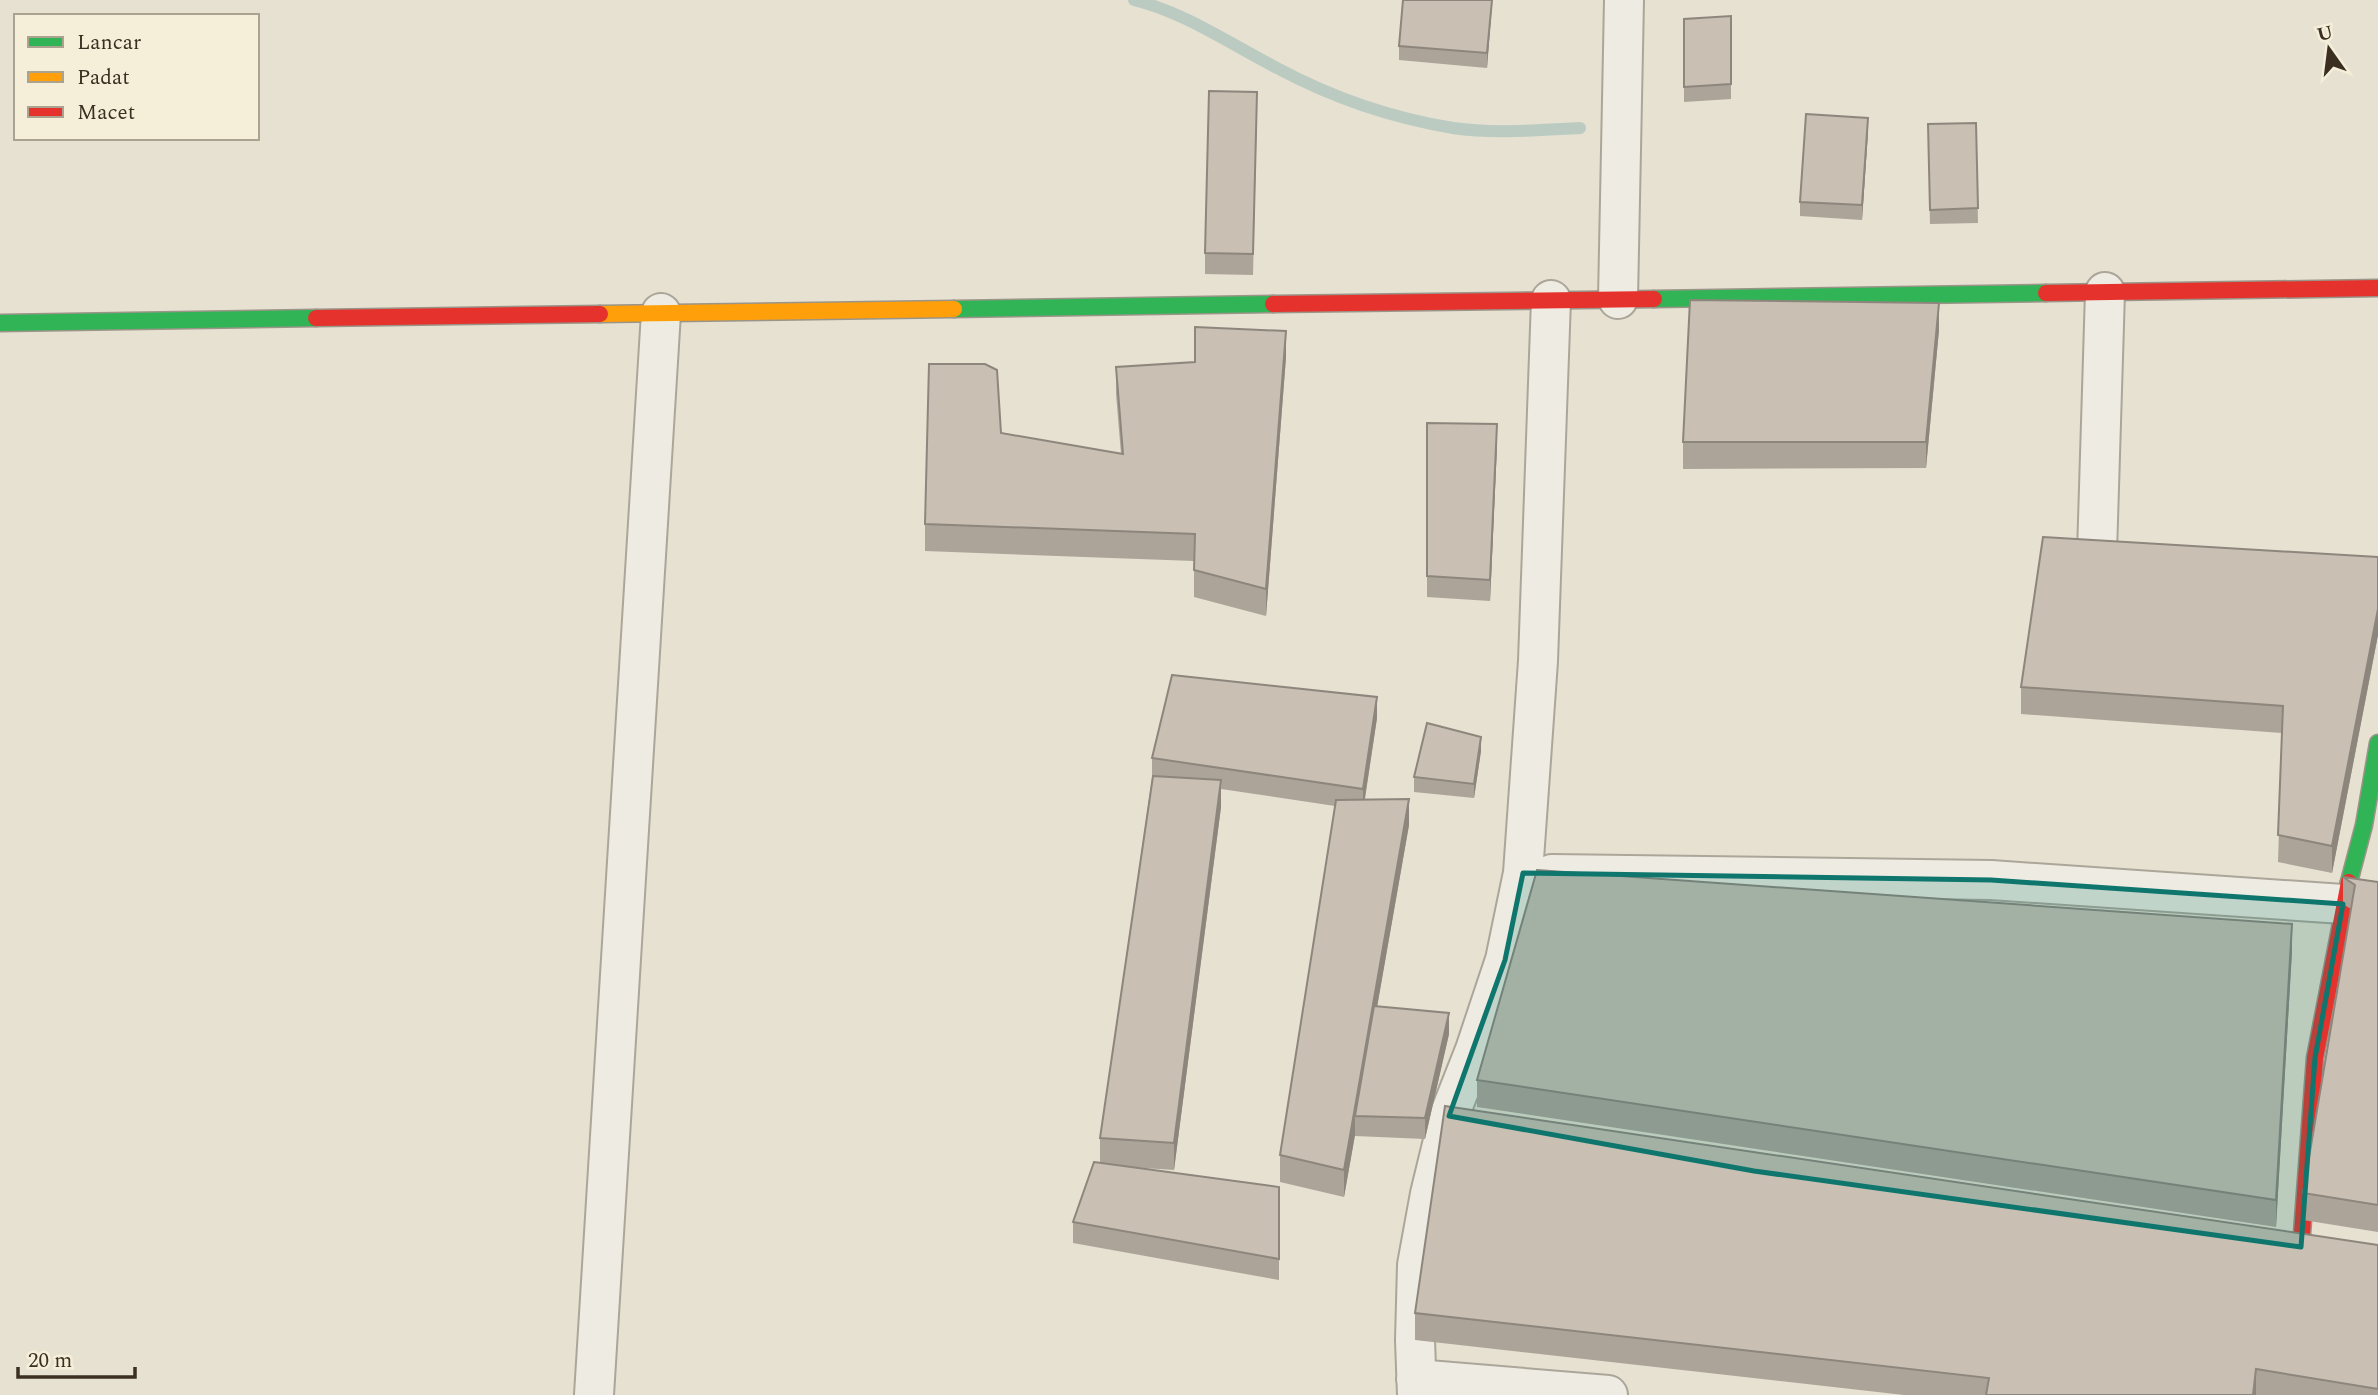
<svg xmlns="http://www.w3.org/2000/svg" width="2378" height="1395" font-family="Spectral,serif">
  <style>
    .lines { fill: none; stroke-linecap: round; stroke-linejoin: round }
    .stream { stroke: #bbcbc2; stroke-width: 12 }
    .street-casing { stroke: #aba699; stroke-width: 42 }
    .fast-casing { stroke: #9b9589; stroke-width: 19 }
    .slow-casing { stroke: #9b9589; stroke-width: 19 }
    .jam-casing { stroke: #9b9589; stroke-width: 19 }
    .street { stroke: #eeebe2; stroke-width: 38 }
    .fast { stroke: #30b455; stroke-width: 16 }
    .slow { stroke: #ff9f0a; stroke-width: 16 }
    .jam { stroke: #e5322d; stroke-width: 16 }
    .wall { fill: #ada499 }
    .shaded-wall { fill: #8d867d }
    .building { fill: #c9bfb2; stroke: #8d867d; stroke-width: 2 }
    .marked { fill: #0f766e; fill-opacity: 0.2; stroke: #0f766e; stroke-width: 5; stroke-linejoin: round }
  </style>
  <rect width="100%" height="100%" fill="#e6e1d1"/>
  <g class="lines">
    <path class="stream" d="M1134,0C1186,13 1230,44 1277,68C1331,97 1392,118 1453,128C1494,134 1539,130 1580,128"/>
    <g class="street-casing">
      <path id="street" d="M1618,299L1624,0
        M2097,553L2105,292
        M1552,874L1991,880L2343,904
        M1416,1379L1608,1395
        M594,1395L661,313
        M1417,1395L1415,1340L1417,1265L1430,1194L1449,1116L1475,1050L1505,960L1523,873L1538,661L1551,300"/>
    </g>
    <g class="fast-casing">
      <path id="fast" d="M1654,299L2046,293
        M954,309L1273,304
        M0,323L316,318
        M2349,882L2364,825L2378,743"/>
    </g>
    <g class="slow-casing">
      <path id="slow" d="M600,314L954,309"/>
    </g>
    <g class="jam-casing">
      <path id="jam" d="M2046,293L2378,288
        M1273,304L1654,299
        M316,318L600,314
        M2262,1241L2301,1247L2315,1058L2349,882"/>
    </g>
    <use href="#street" class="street"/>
    <use href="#fast" class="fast"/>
    <use href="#slow" class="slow"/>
    <use href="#jam" class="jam"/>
  </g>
  <path class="wall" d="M1492,0L1487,68L1399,60V46Z
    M1731,16V99L1684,102V19Z
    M1257,113L1253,275L1205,274V253Z
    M1976,123L1978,223L1930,224L1928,124Z
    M1868,132L1862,220L1800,216V202Z
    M1939,330L1926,468L1683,469V442Z
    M1286,357L1266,616L1194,597V561L925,551V524L1001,433L1121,454L1116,394V367Z
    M1427,423L1497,445L1490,601L1427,597Z
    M2378,557V635L2332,873L2278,862L2282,733L2021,714V687Z
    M1377,718L1365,799L1409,825L1377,1006L1449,1034L1425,1139L1355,1136V1135L1344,1197L1280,1182V1155L1335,806L1221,789V807L1174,1170L1129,1167L1279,1187V1280L1073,1243V1222L1100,1163V1138L1152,778V758Z
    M1481,751L1474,798L1414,792V777Z
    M2343,877L2378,882V1232L2303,1220V1193L2351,909L2343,904Z
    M2292,951L2276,1227L1477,1107V1080Z
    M2378,1245V1395H1904L1415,1340V1313Z"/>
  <path class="shaded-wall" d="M1492,0V5L1487,68V53Z
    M1868,118V132L1862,220V205Z
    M1939,303V330L1926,468V442Z
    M1286,331V357L1266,616V589Z
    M1497,424V445L1490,601V580Z
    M2378,609V635L2332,873V846Z
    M1377,697V718L1363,810V789Z
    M1481,737V751L1474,798V784Z
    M1221,780V807L1174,1170V1143Z
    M1409,799V825L1358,1116H1355V1135L1344,1197V1170Z
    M2292,924V951L2276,1227V1200Z
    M1449,1013V1034L1425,1139V1118Z
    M2256,1369V1395H2253Z"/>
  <path class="building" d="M1403,0H1492L1487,53L1399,46Z
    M1731,16V84L1684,87V19Z
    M1209,91L1257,92L1253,254L1205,253Z
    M1806,114L1868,118L1862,205L1800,202Z
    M1976,123L1978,208L1930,210L1928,124Z
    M1690,300L1939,303L1926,442H1683Z
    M1195,327L1286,331L1266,589L1194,570L1195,534L925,524L929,364H985L997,370L1001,433L1123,454L1116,367L1195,362Z
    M1427,423L1497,424L1490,580L1427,576Z
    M2043,537L2378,557V609L2332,846L2278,835L2283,706L2021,687Z
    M1172,675L1377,697L1363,789L1152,758Z
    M1427,723L1481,737L1474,784L1414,777Z
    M1153,776L1221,780L1174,1143L1100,1138Z
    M1409,799L1344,1170L1280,1155L1336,800Z
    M1537,870L2292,924L2276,1200L1477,1080Z
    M2343,877L2378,882V1205L2303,1193L2355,885Z
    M1374,1006L1449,1013L1425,1118L1355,1116Z
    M1445,1106L2378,1245V1389L2256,1369L2253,1395H1986L1989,1378L1415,1313Z
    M1094,1162L1279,1187V1259L1073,1222Z"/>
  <path class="marked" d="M1523,873L1991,880L2343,904L2315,1058L2301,1247L1754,1171L1449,1116L1505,960Z"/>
  <rect x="14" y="14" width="245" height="126" fill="#f5eed8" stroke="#aba28f" stroke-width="2"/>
  <rect x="28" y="37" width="35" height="10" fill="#30b455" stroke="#aba28f" stroke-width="2"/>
  <text x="77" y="49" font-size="21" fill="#3b2f21">Lancar</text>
  <rect x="28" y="72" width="35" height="10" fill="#ff9f0a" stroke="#aba28f" stroke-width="2"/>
  <text x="77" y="84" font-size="21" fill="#3b2f21">Padat</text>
  <rect x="28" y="107" width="35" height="10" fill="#e5322d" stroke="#aba28f" stroke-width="2"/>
  <text x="77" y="119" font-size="21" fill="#3b2f21">Macet</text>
  <g transform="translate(2329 49) rotate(346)" stroke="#f5eed8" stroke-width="5" paint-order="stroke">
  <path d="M0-5L12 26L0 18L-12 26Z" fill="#3b2f21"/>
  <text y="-10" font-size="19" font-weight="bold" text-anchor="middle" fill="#3b2f21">U</text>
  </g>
  <path d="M18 1367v10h117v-10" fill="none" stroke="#3b2f21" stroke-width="3.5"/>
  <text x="28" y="1367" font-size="21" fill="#3b2f21" stroke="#f5eed8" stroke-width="5" paint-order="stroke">20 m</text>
</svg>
